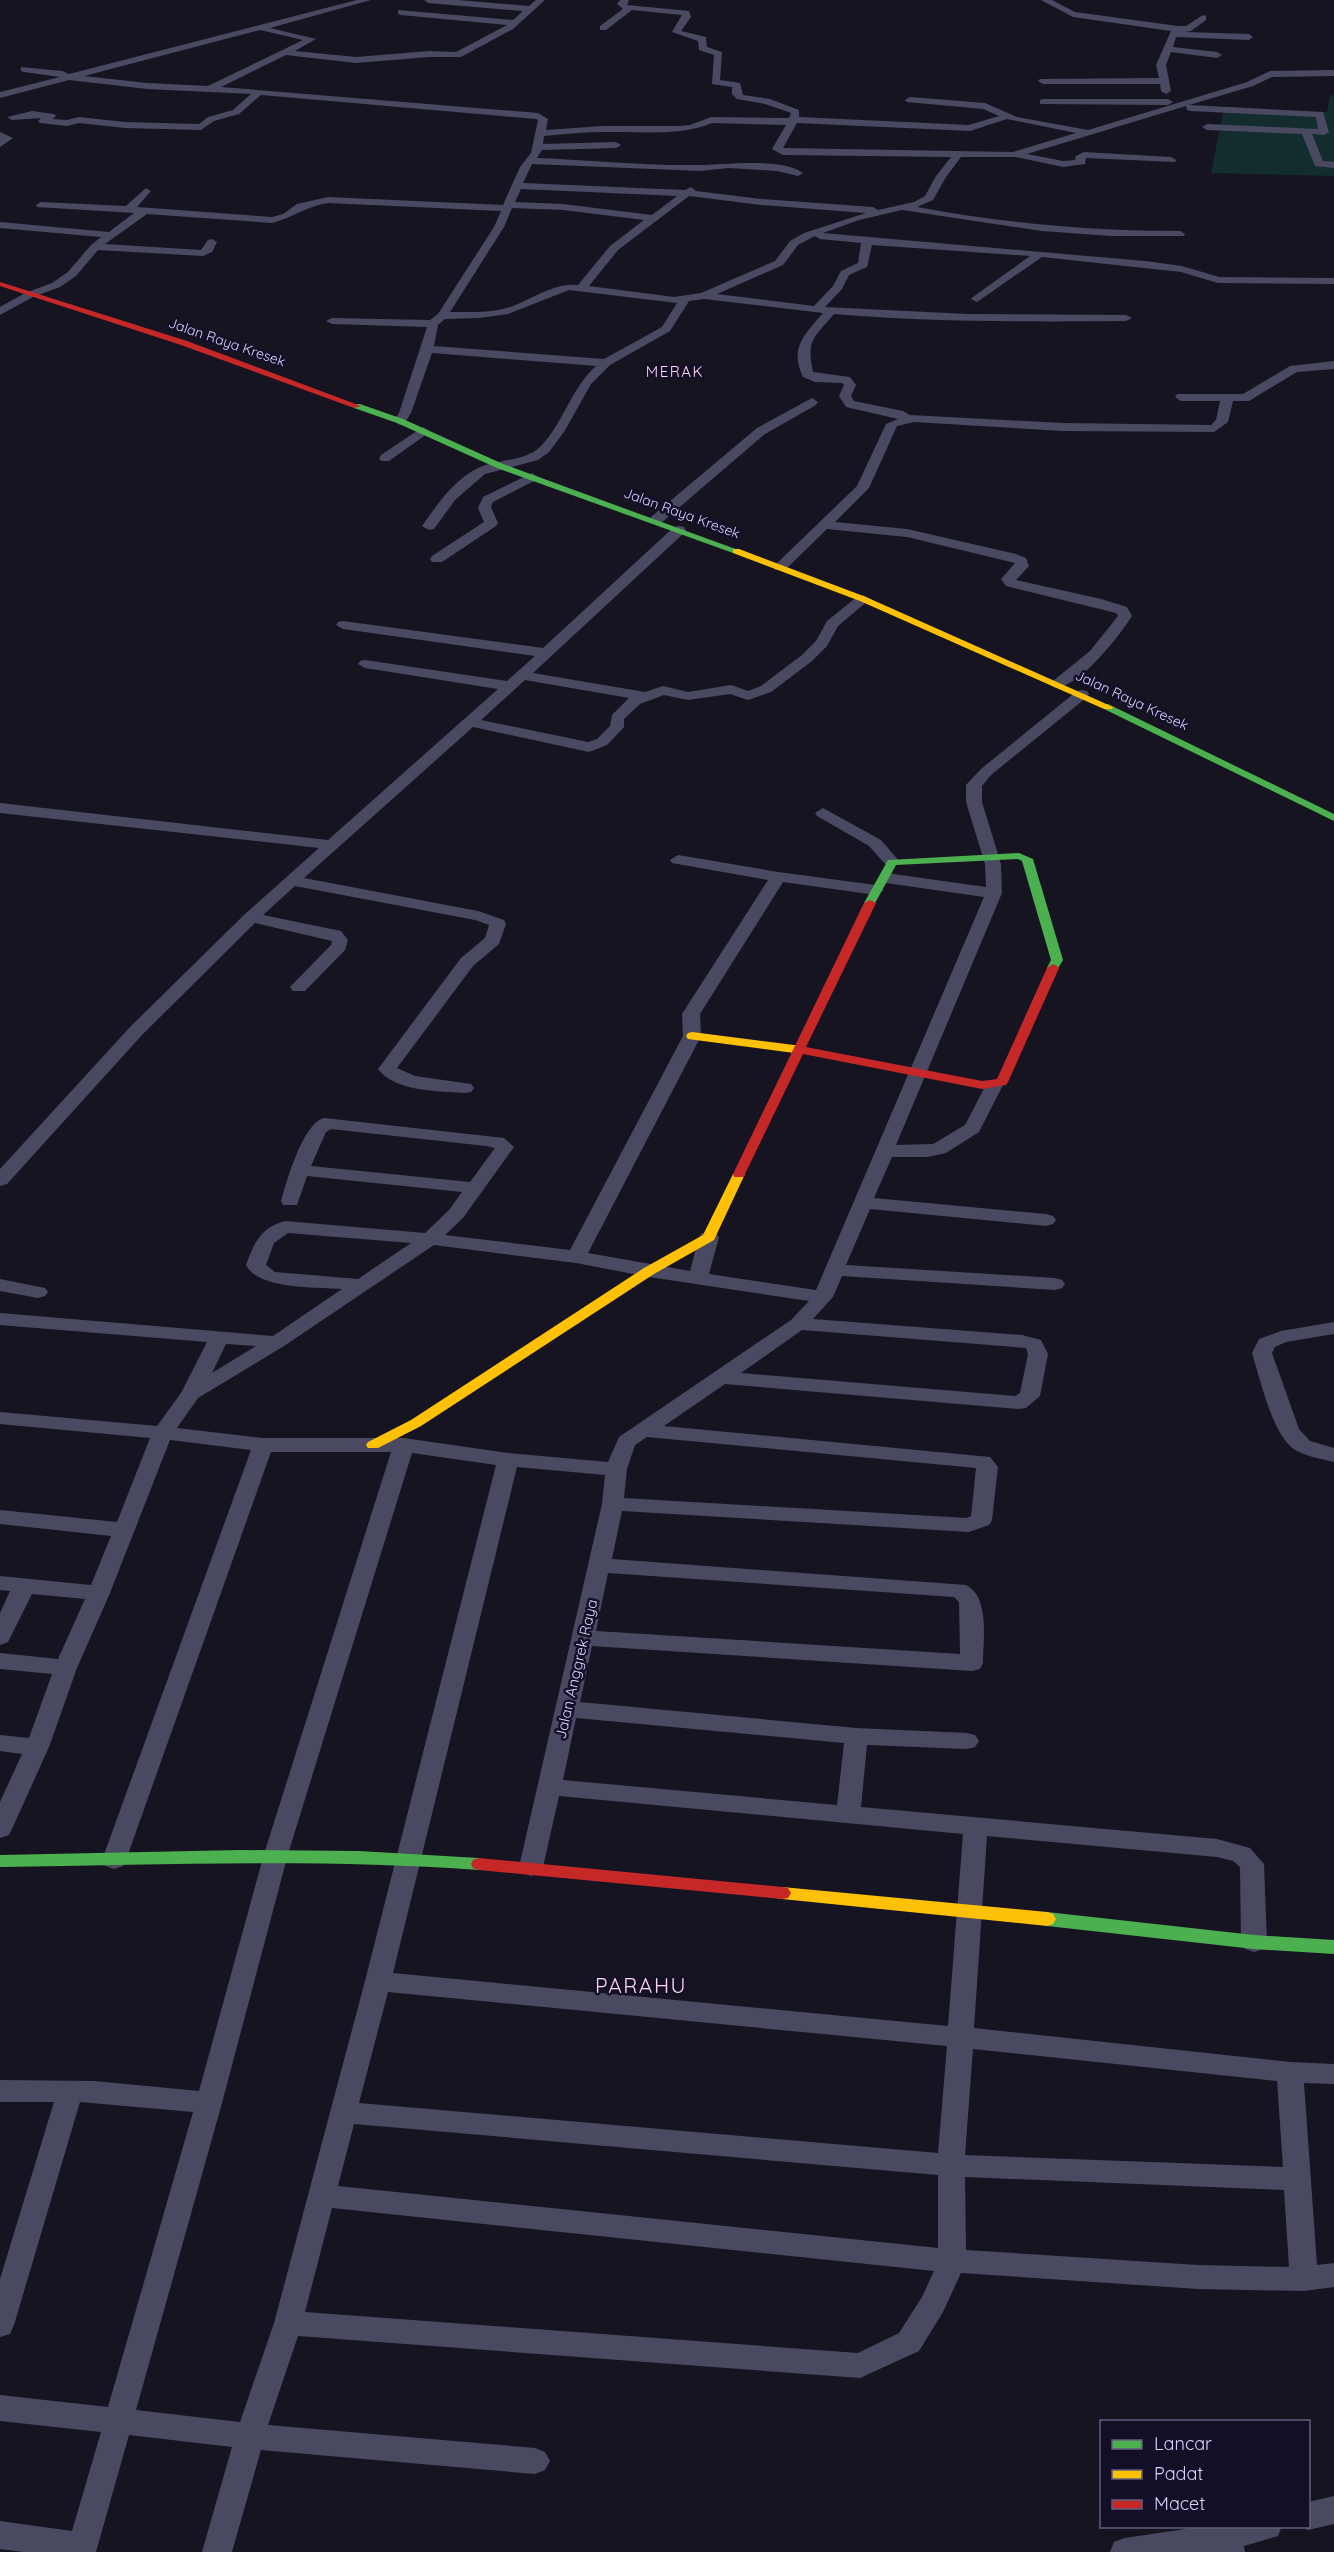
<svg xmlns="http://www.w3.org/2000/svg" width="1334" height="2552" font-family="Quicksand,sans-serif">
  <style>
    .green { fill: #132c2d }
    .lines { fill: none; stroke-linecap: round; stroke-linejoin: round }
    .street { fill: #4a4962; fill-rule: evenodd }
    .fast { fill: #4caf50; fill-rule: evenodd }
    .slow { fill: #ffc107; fill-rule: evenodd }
    .jam { fill: #c62828; fill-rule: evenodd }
    .labels { text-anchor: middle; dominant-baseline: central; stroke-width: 5; stroke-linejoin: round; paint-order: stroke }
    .far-street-label { font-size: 14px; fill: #d9d4ff; stroke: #130f26 }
    .far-quarter-label { font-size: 15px; letter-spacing: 1.5px; fill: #ffd6f0; stroke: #130f26 }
    .street-label { font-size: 15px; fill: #d9d4ff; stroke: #130f26 }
    .near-quarter-label { font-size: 21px; letter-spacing: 1.5px; fill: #ffd6f0; stroke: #130f26 }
  </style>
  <rect width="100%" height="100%" fill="#161421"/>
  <path class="green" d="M1334,95V176L1211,173L1223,112H1327L1330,96Z"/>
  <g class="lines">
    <path class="street" d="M357,0H371L270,28L316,39L295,51L356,57L429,51L456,52L507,25L401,15L398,14V10L513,20L523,11L428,3L424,0H458L529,6L536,0H545L513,29L461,57H429L356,63L286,55L221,87L538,113L548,119L546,130L603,126H680L690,125L711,117L789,118L791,113L765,104L737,99L732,94V87L712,84L714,55L699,50L698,41L672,32L682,15L632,10L606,30H600V26L623,9L617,4L620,0H629L627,5L689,11L691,17L681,31L706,37L707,47L722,52L720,80L740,83L743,95L770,99L799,110V117L969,125L999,116L983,109L907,102L905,100L910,97L985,103L1017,117L1088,130L1247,82L1270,71L1334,70V76L1272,77L1253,86L1189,105L1323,112L1329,132L1324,135L1312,134L1323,161L1334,162V168L1315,166L1302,134L1207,130L1202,127L1207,124L1318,129L1316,117L1190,111L1187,110L1186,106L1027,154L1063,161L1075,160L1076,156L1084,152L1171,157L1176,160L1175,162L1086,158L1085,164L1063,167L1016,157H961L946,177L933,200L917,207C1004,223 1091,231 1180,231L1185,234L1184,236H1111L1042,231L902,210L859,220L823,233L1145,261L1182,266L1219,277L1334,278V284L1218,283L1181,272L1042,257L977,302L971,299L973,297L1030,256L872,245L867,267L849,275L842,289L825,307L968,314L1126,315L1132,318L1126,321C1029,322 931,322 834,314C814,338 806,339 813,372L850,377L856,385L851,396L854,401L903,411L910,415L1063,423L1211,425L1216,420L1220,401H1181L1175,397L1177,394H1243L1290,366L1334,361V369L1297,372L1249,401H1233L1228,422L1214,432L1063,431L914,422L897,426L869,488L835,522L907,529L1016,554L1026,558L1029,566L1016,580L1101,599L1127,607L1132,616C1118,638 1083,682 1058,688L1053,687L1051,684L1053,681L1090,651L1118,616L1116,613L1006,586L1001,579L1015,563L907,537L827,529L785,570H775L773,567L857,486L886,424L898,419L846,407L839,396L844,385L842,383L815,382L803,377C789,348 805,334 823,313L704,299L689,301L670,331L610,365L591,384L564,432L549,452L538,460L485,474L455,500L434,529L429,530L422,526C437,505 453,481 476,469C496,458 524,463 541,446C564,422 570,390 596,366L432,353L411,413L404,424L400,425L394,421L399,413L427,327L332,324L326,321L332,318L430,320L438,314L494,227L501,211L328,203C307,206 292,218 272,223L147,214L105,244L201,250L208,240L212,239L217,242L212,252L203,256L98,250L76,276L60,287L33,297L0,315V307L25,293L52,283L68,272L91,245L101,237L0,228V222L109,232L134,213L37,207L36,205L41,202L126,206L146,188L151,191L137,207L272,217L283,214L297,204L328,197L503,205L520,167L531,153L538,120L536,119L261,95L239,114L214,121L201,130L125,128L79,123L67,126L40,123L38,121L41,118L12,120L7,117L32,111L54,114L56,116L53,119L67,120L79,117L125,122L199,124L208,117L233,110L251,94L147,89L69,80L0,98V92L60,77L24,72L21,71V67L62,71L69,74ZM260,30L303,40L208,86L147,83L84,76ZM1007,119L1076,133L1013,152L783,148L797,123L970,131ZM712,123L786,125L772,149L783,155L951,157L936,176L925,196L914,202L878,210L873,207L761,199L696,191L691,187L685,190L523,183L532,164L700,171L729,168L777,171L798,176L803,173C782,157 725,165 699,165C645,166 591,160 537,158L542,150L616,148L621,145L616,142L543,144L544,136C565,134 585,132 606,132C641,131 679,137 712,123ZM521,189L677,196L652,215L563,204L515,202ZM689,196L761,205L866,213L804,233L790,241L775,261L701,293L674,297L589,286L618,250ZM512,208L563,210L644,220L610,246L578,285C553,282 530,301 507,308C488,313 469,312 450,312L504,227ZM815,236L820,239L861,243L858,263L841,271L833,286L814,306L717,294L783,265L798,245ZM569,290L677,303L662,327L604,359L434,346L438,325L445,319L480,318L508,314Z
      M1041,0H1052L1075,12L1178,26H1186L1203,15L1206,16V20L1191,31L1185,32L1249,34L1253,37L1249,40L1176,37L1173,47L1217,52L1222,55L1217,58L1171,52L1166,65L1171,91L1166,94L1161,91L1160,84H1043L1038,81L1040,79L1159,78L1156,65L1171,31L1073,17Z
      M1043,99H1168L1173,102L1168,105L1040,104V100Z
      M0,132L13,138L0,147Z
      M812,398L818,402L816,405L765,434L661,523H651L649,520L651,517L757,428Z
      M423,427L429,431L427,434L389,461H381L379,458L381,455Z
      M532,473L538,477L536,480L493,502L491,507L498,523L496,526L442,562H432L430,559L432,556L484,522L478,508L483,497Z
      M679,526L684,527L686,530L684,533L533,673L645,692L663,686L688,692L731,685L748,691L761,686L802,655L816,641L827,621L858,596L863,595L870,599L838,626L827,646L812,661L771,692L748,700L730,694L688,700L664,695L640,704L624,719V727L607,745L589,752L473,727L304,878L478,911L504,920L506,924L499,944L473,966L397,1068L415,1076L471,1084L474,1088L471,1092L465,1093C439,1091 395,1092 378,1069L461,958L485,938L489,925L475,920L295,886L263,915L341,931L348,940L345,950L305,991H293L290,987L331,945L332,941L255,923L142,1035L7,1184L0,1186V1169L130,1027L245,914L319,848L0,813V803L328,840L498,689L365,668L358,664L360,661L365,660L507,681L535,656L343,629L336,625L338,622L343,621L543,648L674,527ZM525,680L629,698L612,715L610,726L597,739L588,742L481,720Z
      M1082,690L1087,691L1089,694L1087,697L991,775L982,786V802L1001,864L1002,893L896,1145L933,1144L965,1125L988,1081H1000L1003,1085L979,1132L946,1153L928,1157H892L874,1198L1046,1214L1053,1216L1056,1220L1053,1224L1046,1226L870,1209L846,1265L1055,1278L1062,1280L1065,1284L1062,1288L1055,1290L842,1276L833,1297L813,1319L1022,1335L1041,1340L1048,1354L1040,1396L1026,1408L1019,1409L725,1384L664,1426L990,1457L998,1467L992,1520L989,1525L969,1532L622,1511L612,1559L966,1585C990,1597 983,1640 983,1663L980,1669L972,1671L592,1646L580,1702L856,1728L967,1733L975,1735L979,1741L975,1747L967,1749L867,1745L861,1807L1217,1839L1250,1848L1264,1864L1267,1942L1263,1949L1254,1952L1245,1949L1241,1942L1240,1867L1233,1861L1217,1857L987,1836L974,2028L1290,2062L1334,2064V2084L1304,2083L1317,2265L1334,2263V2287L1304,2291L1198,2289L961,2273L943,2312L919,2351L860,2378L298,2336L268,2425L535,2448L545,2452L550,2461L545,2470L535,2474L261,2450L232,2552H202L232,2447L129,2435L96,2552H24L0,2549V2521L72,2531L101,2432L0,2421V2395L108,2407L193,2112L80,2102L14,2325L10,2334L0,2337V2279L54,2102H0V2080L94,2081L199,2091L264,1854L391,1452H271L126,1860L123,1866L114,1869L105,1866L102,1860L251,1450L170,1440L110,1593L77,1668L49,1747L12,1829L9,1835L0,1838V1802L22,1754L0,1751V1735L29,1738L52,1674L0,1669V1653L58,1659L85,1599L32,1594L8,1642L0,1645V1613L10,1591L0,1590V1576L91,1585L111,1536L0,1524V1510L117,1522L150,1438L0,1424V1412L157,1426L181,1393L207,1342L0,1325V1313L273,1336L342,1289C316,1287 259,1290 246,1265C254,1243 261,1227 285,1221L425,1233L449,1210L462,1192L307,1176L297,1205H283L281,1201C287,1180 303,1123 324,1118L504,1138L514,1147L463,1218L445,1235L570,1250L683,1036L682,1014L768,880L672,863L670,860L678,855L778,872L876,885L884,890L876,895L783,882L700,1014L701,1036L588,1253L690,1271L699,1237L702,1233H716L719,1237L709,1274L816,1290L984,897L886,883L878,878L886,873L986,887L985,864L966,802V785L981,769L1077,691ZM331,1129L486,1146L495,1148L470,1182L311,1166L326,1132ZM288,1233L411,1243L358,1279L275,1272L266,1265L274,1243ZM434,1245L576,1263L649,1277L809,1301L791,1320L619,1437L608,1462L508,1453L404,1438H263L177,1428L198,1398L284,1346ZM802,1330L1026,1348L1028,1354L1020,1393L1015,1396L741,1373ZM226,1344L256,1346L212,1373ZM647,1437L976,1468L971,1516L967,1518L624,1498L627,1469L635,1445ZM412,1453L496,1465L365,1981L274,2323L240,2422L136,2410L222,2103L288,1854ZM517,1467L605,1475L602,1504L519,1867L522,1873L531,1876L540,1873L543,1867L559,1796L963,1834L948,2026L393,1973ZM608,1573L954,1597L959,1602L960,1654L596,1631ZM576,1718L844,1743L837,1805L563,1780ZM388,1992L947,2046L938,2153L359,2103ZM973,2049L1277,2081L1283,2167L965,2155ZM354,2124L938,2175V2248L338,2186ZM965,2177L1284,2190L1289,2267L1198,2265L966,2250ZM332,2208L934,2271L922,2297L899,2333L858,2353L305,2312Z
      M823,808L881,840L900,862L898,865H886L869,846L817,816L815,813Z
      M0,1279L45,1288L48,1292L45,1296L38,1298L0,1291Z
      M1334,1322V1334L1286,1342L1275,1347L1272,1353L1299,1429L1310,1441L1334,1448V1462C1322,1459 1308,1457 1297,1451C1273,1439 1260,1378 1252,1353L1259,1339L1281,1331Z
      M1334,2496V2524L1308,2530L1300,2526H1308V2502Z
      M1205,2526H1282L1278,2536L1244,2546L1245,2552H1110L1114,2542L1125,2538Z"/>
    <path class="fast" d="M354,404H360L403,419L503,464L741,551L733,553L497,468L397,423L354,408Z
      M1108,704L1334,814V821L1104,709V705Z
      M1019,853L1033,859L1063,960L1057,970L1053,972L1047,968L1051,960L1022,861L1018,859L896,865L874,905L870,906L864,903L888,860Z
      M240,1850L359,1851L479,1858L485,1860L487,1864L485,1868L479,1870C319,1858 160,1865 0,1867V1855Z
      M1047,1912L1254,1935L1334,1940V1954L1254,1949L1047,1926L1041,1924L1038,1919L1041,1914Z"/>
    <path class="slow" d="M733,549H739L866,597L1113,707L1112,709H1104L860,601L733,553Z
      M692,1032L802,1046L808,1050L802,1054L688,1039L686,1036L688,1033Z
      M739,1170L745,1174L714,1240L654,1274L421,1426L378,1448H368L366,1445L368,1442L411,1420L644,1268L703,1235L733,1174Z
      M782,1887L1047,1912L1053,1914L1056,1919L1053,1924L1047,1926L782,1899L776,1898L773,1893L776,1888Z"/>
    <path class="jam" d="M0,282L187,341L361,406L354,408L181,345L0,286Z
      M870,900L876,903L806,1047L982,1081L997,1079L1047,968L1053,964L1057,966L1059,968L1008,1082L1006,1085L982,1089L803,1054L745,1174L744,1177H734L733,1174L864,903Z
      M479,1858L782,1887L788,1888L791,1893L788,1898L782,1899L479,1870L473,1868L471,1864L473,1860Z"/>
  </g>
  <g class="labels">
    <g class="far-street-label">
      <text transform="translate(227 342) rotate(19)">Jalan Raya Kresek</text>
      <text transform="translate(682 513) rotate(20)">Jalan Raya Kresek</text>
      <text transform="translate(1132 700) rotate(25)">Jalan Raya Kresek</text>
    </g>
    <g class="far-quarter-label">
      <text x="675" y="371">MERAK</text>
    </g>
    <g class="street-label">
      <text transform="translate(576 1669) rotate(-77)">Jalan Anggrek Raya</text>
    </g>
    <g class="near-quarter-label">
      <text x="641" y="1985">PARAHU</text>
    </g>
  </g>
  <rect x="1100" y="2420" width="210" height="108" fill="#130f26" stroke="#625e7d" stroke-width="1.5"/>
  <rect x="1112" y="2440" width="30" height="9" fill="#4caf50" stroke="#625e7d" stroke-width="1.5"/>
  <text x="1154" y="2450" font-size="18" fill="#d9d4ff">Lancar</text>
  <rect x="1112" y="2470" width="30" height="9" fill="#ffc107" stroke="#625e7d" stroke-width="1.5"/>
  <text x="1154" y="2480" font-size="18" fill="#d9d4ff">Padat</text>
  <rect x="1112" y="2500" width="30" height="9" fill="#c62828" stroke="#625e7d" stroke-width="1.5"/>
  <text x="1154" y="2510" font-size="18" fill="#d9d4ff">Macet</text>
</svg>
